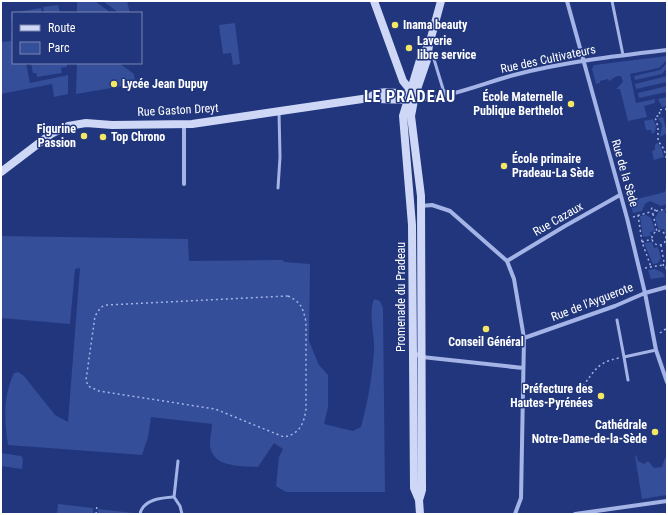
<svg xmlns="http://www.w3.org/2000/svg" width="668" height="515" font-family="'Roboto Condensed',sans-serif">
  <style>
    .green { fill: #344e9a }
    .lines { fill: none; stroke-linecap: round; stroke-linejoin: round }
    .path { stroke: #a4b4e6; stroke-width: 1.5; stroke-dasharray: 2 3; stroke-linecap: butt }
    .lane { stroke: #a4b4e6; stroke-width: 3 }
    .street { stroke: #a4b4e6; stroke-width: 4 }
    .secondary { stroke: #ced7f5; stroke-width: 8 }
    .poi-dot { fill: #f3e765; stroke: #21367c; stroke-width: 1.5 }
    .labels { text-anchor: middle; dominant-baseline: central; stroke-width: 3; stroke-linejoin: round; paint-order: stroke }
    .poi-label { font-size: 12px; font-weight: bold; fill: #fff; stroke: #21367c; text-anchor: start }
    .street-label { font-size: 12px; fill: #fff; stroke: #21367c }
    .district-label { font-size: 16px; font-weight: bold; letter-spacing: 1px; fill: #fff; stroke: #21367c }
  </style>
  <rect width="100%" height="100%" fill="#21367c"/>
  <path class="green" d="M77,1H95L111,13H77Z
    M103,1H127L130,13H119Z
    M58,5L60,13H44L43,7Z
    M41,8L42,13H13V21H11V13Z
    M235,23L240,64L233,65L231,53L223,54L219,25Z
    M13,32V63H26L30,83L68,75V94L54,97L52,84L1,94V42L12,41L11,33Z
    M667,56V60L659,68L630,74L636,103L655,99V103L644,106L647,117L628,121L620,89H616L623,82L621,76H617L609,81L608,79L600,81V83L596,84L592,69L594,65Z
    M31,63H67V67L61,68L62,73L37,77L36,73H33Z
    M77,63H119L134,74L135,84L76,94Z
    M667,63V68L662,74L635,80L634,76L660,70Z
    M667,76V82L636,89L635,84Z
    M667,86V92L639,98L638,93Z
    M667,97V106L662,107L658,99Z
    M663,117L667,133L660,137L662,125L658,118Z
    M653,119L656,126L655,132L652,134L651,130H646L644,121Z
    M657,143L661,147L664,157L654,160L652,151L655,150V145Z
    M665,190H667V204L661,206L650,201L645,204L642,211L633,213L629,201L665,192Z
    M664,210L667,216V240L664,229L659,230L655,218L659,211Z
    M646,215L651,218L655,231L650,232L651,236L643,237L640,216Z
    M1,236L188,239L189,261L283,260L284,262L310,264L309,341L319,365L328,375V407L324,424L353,431L361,427C368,402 372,377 374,351C375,334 368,315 374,299L380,301L383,309L385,492H286L276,486L279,457L283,449L274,443L258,467C241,466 210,468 210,443C210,437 212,430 212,424L151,417L148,437L142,455L8,445C4,420 3,397 14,373L18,372L24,376L55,415L68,422L80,268L75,269L70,324L1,318Z
    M652,242L654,248L658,247L661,258L658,263L653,264L644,243Z
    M655,269L663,273L665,277L651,279L648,270Z
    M1,453L21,456L23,459L22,469L1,466Z
    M636,455L638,461L644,464L648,461L654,468L662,467L665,458L667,459V495L642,499L635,456Z
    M58,504L93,508V514H57Z
    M98,509L133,513L98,514Z"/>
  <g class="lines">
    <path class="path" d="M667,109L659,110L660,115L655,117L658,127V141L664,149L667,160
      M656,211L666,209L667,211
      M653,214L657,232
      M638,215L642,242L651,267
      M633,217L650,212L653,214L655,212V209L652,208L650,212
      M652 238a7 7 0 1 1 14 0a7 7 0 1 1-14 0Z
      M642,242L652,239
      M661,245L664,262
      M663,264L664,267L667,266
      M666,267L667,272
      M645,268L663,265
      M288,296C301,302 303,308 306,322V409C304,423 300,434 284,437L215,409L99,391L88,386L86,380L95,316L101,307L107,305Z
      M660,333L667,328
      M583,386C595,370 598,362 619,358
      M96,514L97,505"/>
    <path class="lane" d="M612,1L623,55
      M429,55L433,56L443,89L447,95
      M278,188L280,157L279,112
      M617,320L624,357L656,350
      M624,357L628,380
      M178,461L174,497L180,506L182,514
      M140,514C143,499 162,498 174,497"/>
    <path class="street" d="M567,1L627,218L645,293L656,350L667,382
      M415,95L432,96
      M415,100C449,98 481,84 514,75C564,62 616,56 667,50
      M184,184V125
      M421,206L432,205L450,211L507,261L514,279L524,338L521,498L515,514
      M507,261L565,226L620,195
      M524,338L615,306L645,293L667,287
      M414,351L417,355L422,357L523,368
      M575,514L667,501"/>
    <path class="secondary" d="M374,1L403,81L412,92
      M369,98C373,100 403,99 412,100
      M1,172L51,134L68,126L86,123L112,125L192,124L369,98C379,88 401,94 413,95
      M419,500L422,490L421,196L411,116L415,95L427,60L429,45L441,1
      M420,514L419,500L414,488L412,225L403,116L420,60L428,46"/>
  </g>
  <g class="poi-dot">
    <circle cx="395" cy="25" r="4"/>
    <circle cx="409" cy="48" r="4"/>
    <circle cx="114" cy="84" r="4"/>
    <circle cx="571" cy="104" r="4"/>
    <circle cx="84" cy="136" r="4"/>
    <circle cx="103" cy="137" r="4"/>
    <circle cx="504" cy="166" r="4"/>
    <circle cx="486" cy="329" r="4"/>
    <circle cx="601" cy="396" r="4"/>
    <circle cx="655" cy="432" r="4"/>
  </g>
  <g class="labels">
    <g class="poi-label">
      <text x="403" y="25">Inama beauty</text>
      <text x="417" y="41">Laverie<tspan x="417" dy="14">libre service</tspan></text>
      <text x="122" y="84">Lycée Jean Dupuy</text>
      <text x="563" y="97" text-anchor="end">École Maternelle<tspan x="563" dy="14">Publique Berthelot</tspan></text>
      <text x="76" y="129" text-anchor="end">Figurine<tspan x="76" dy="14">Passion</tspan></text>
      <text x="111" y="137">Top Chrono</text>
      <text x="512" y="159">École primaire<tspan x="512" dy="14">Pradeau-La Sède</tspan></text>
      <text x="486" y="342" text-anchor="middle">Conseil Général</text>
      <text x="593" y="389" text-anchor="end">Préfecture des<tspan x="593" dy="14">Hautes-Pyrénées</tspan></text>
      <text x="647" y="425" text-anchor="end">Cathédrale<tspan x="647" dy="14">Notre-Dame-de-la-Sède</tspan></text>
    </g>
    <g class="street-label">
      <text transform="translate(548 59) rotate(-12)">Rue des Cultivateurs</text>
      <text transform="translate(178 110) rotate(-3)">Rue Gaston Dreyt</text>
      <text transform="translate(625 173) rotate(74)">Rue de la Sède</text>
      <text transform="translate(558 219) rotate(-30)">Rue Cazaux</text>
      <text transform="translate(401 297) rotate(-90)">Promenade du Pradeau</text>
      <text transform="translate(592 302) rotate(-21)">Rue de l'Ayguerote</text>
    </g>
    <g class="district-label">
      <text x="410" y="96">LE PRADEAU</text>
    </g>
  </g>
  <rect width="668" height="515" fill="none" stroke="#ffffff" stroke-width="4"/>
  <rect x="12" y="12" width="130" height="52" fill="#21367c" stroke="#7a86b0"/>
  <rect x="20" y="25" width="20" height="6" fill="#ced7f5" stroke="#7a86b0"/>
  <text x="48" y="32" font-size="12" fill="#ffffff">Route</text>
  <rect x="20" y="42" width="20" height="12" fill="#344e9a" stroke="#7a86b0"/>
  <text x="48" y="52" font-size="12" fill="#ffffff">Parc</text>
</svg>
